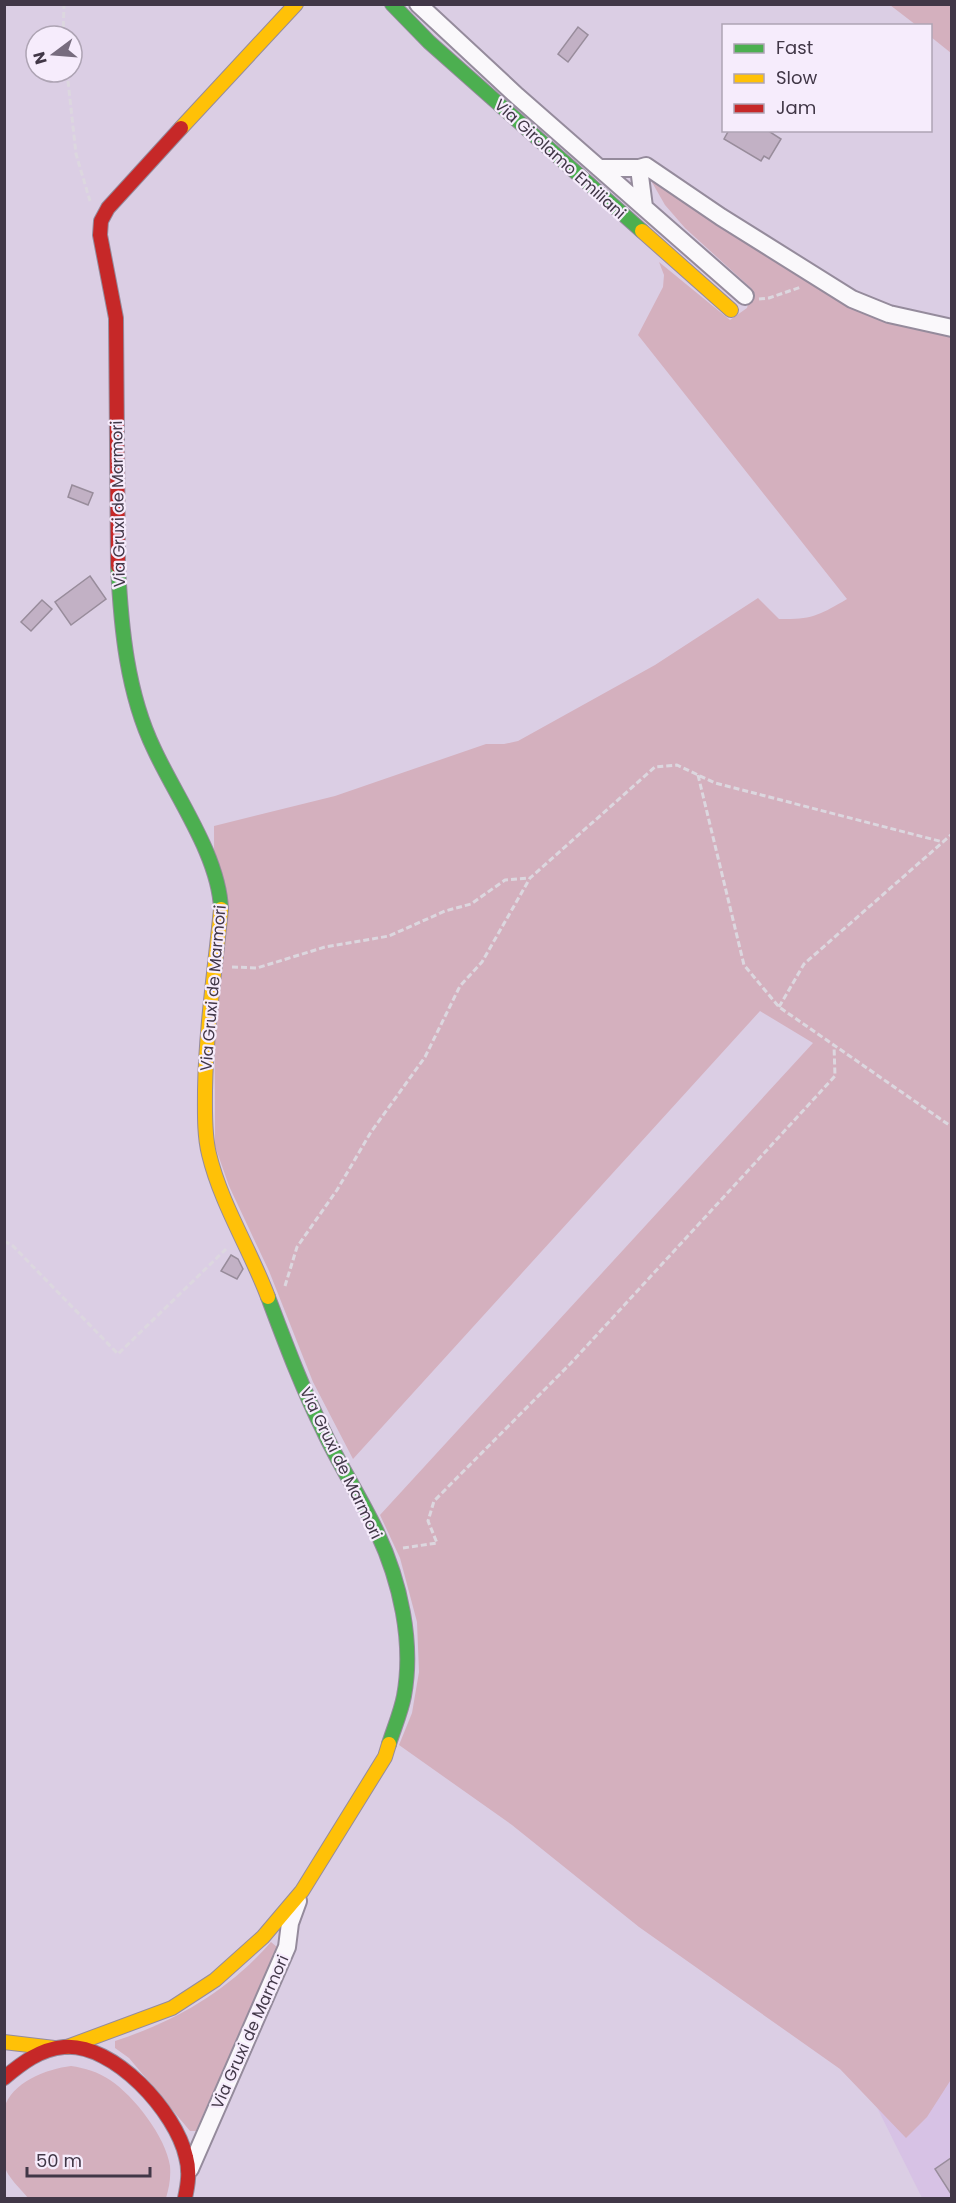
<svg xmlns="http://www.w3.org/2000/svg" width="956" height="2203" font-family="Poppins,sans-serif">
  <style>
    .built { fill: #d7c2e5 }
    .green { fill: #d4b0be }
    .building { fill: #c2b1c5; stroke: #988c9b; stroke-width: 1.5 }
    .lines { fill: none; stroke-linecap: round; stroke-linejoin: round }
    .street-casing { stroke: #958b9c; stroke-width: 20 }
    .fast-casing { stroke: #958b9c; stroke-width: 16 }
    .slow-casing { stroke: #958b9c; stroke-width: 16 }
    .jam-casing { stroke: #958b9c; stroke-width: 16 }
    .path { stroke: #dcd7df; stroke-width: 3; stroke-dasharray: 6 3; stroke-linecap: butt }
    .street { stroke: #faf8fb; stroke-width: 16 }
    .fast { stroke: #4caf50; stroke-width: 14 }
    .slow { stroke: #ffc107; stroke-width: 14 }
    .jam { stroke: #c62828; stroke-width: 14 }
    .labels { text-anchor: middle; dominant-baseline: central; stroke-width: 4.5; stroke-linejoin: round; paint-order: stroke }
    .street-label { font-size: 16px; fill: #413747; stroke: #f6ecfc }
  </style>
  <rect width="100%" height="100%" fill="#dbcee4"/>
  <path class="built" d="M951,1847V2198H922L854,2061Z"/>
  <path class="green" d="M890,5H951V53L931,37L930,26L916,25Z
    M649,177L793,273L853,307L951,335L952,2078L927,2117L906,2138L840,2069L639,1927L512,1825L399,1745L412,1713L419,1672L417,1622L400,1558L380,1515L813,1043L760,1011L353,1459L313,1382L269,1271L229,1186L215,1146L214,826L335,796L486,744H504L518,741L655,665L758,598L779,619C811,620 820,615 847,599L638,335L663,287L664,275L659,262L730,320L747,308L752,289L685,228L665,205Z
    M271,1942L277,1947L196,2131H190L129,2058L115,2048V2041C176,2021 228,1991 271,1942Z
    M71,2066C85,2068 98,2072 110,2080C134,2096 166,2137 170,2166C171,2178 169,2188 166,2198H28C21,2189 7,2177 4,2165C3,2156 4,2146 4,2137C4,2128 3,2117 4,2109C11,2082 47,2069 71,2066Z"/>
  <path class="building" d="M578,27L588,35L568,62L558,54Z
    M729,130H767L781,139L769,159L764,156L761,161L724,139Z
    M72,485L93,493L88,505L68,497Z
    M90,576L106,599L71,625L55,602Z
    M42,600L52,609L31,631L21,622Z
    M231,1255L238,1259L243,1269L237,1279L221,1271Z
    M951,2158V2194L935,2169Z"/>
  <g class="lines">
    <g class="street-casing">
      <path id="street" d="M418,4L517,96L745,296
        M599,168H639L644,207
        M639,168L646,166L721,217L852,299L889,314L952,328
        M190,2169L287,1947L290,1923L298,1901"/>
    </g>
    <g class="fast-casing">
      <path id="fast" d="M392,4L429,42L642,231
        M118,566C121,627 127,693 154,749C176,797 219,856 221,909
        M268,1297C285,1342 302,1388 324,1432C340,1466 361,1498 377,1532C400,1581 414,1642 404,1696C401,1712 394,1728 389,1744"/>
    </g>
    <g class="slow-casing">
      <path id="slow" d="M181,128L296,4
        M642,231L731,310
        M221,909C215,969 206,1030 205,1090C205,1111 204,1134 209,1154C221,1204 250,1249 268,1297
        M4,2042L54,2048
        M67,2047L172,2008L215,1980L263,1937L302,1891L385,1757L389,1744"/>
    </g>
    <g class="jam-casing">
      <path id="jam" d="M118,566L116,318L100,235L101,221L108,208L181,128
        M4,2078C22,2063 40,2049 64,2047C114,2043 176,2112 186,2157C190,2171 188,2184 185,2198"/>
    </g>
    <path class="path" d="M63,36L64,4
      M67,72L76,154L90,201
      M759,299L769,298L801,287
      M698,775L744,965L779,1007L952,1127
      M232,967L257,968L325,947L389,936L445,911L471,904L505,880L530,878
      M779,1007L804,964L952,834
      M4,1241L13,1246L118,1354L226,1249
      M285,1286L297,1247L337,1190L371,1132L425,1057L460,986L482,962L530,878L655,767L677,765L715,783L943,842
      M403,1548L437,1543L428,1521L434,1501L571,1363L835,1076L834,1045"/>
    <use href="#street" class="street"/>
    <use href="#fast" class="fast"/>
    <use href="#slow" class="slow"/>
    <use href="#jam" class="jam"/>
  </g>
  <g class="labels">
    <g class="street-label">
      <text transform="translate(560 159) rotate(42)">Via Girolamo Emiliani</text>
      <text transform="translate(118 504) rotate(-91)">Via Gruxi de Marmori</text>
      <text transform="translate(213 988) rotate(-85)">Via Gruxi de Marmori</text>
      <text transform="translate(341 1463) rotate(64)">Via Gruxi de Marmori</text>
      <text transform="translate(250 2032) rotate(-66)">Via Gruxi de Marmori</text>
    </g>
  </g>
  <rect width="956" height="2203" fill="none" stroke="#413747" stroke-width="12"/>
  <rect x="722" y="24" width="210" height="108" fill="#f6ecfc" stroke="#aea4b4" stroke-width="1.5"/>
  <rect x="734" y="44" width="30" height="9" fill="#4caf50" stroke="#aea4b4" stroke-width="1.5"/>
  <text x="776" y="54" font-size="18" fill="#413747">Fast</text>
  <rect x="734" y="74" width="30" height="9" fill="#ffc107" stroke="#aea4b4" stroke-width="1.5"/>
  <text x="776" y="84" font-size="18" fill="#413747">Slow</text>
  <rect x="734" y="104" width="30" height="9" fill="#c62828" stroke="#aea4b4" stroke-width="1.5"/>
  <text x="776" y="114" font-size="18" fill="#413747">Jam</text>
  <g transform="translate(54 54) rotate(254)"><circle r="28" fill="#f6ecfc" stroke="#aea4b4" stroke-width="1.5"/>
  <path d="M0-4.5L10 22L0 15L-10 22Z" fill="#776c7e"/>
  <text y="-9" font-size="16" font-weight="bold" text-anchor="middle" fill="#413747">N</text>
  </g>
  <path d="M27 2167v9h123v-9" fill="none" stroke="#413747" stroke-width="3"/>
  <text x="36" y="2167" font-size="18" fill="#413747" stroke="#f6ecfc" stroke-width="4.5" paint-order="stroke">50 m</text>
</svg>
